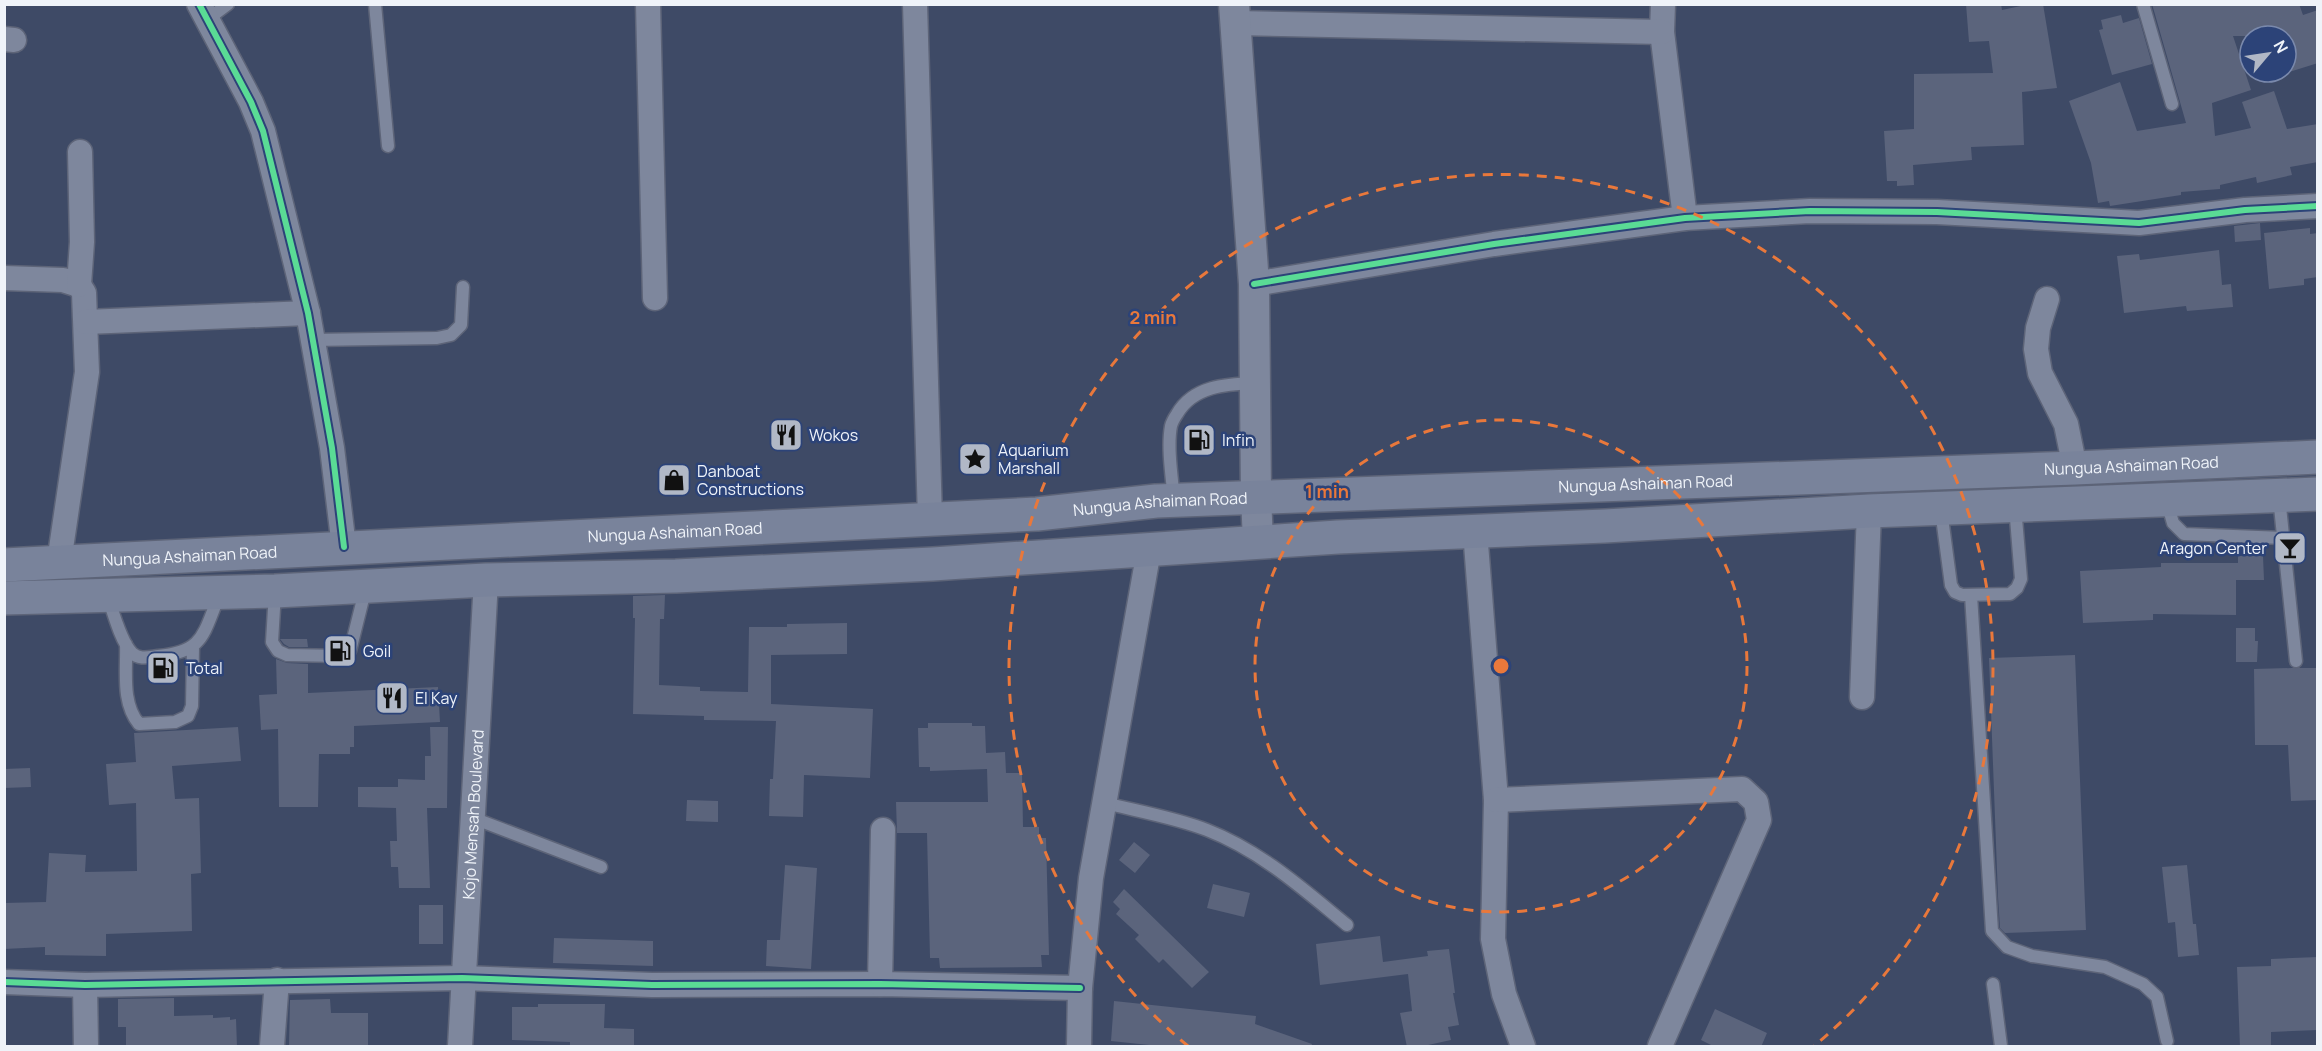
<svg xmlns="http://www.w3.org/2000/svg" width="2322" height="1051" font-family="Manrope,sans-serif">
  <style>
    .building { fill: #5b647c }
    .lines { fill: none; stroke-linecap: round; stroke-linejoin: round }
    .service-casing { stroke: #5d6478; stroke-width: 15 }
    .minor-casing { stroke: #5d6478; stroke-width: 27 }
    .tertiary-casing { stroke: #5d6478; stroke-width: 33 }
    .primary-casing { stroke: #5d6478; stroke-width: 36 }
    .service { stroke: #7e879d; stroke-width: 12 }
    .minor { stroke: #7e879d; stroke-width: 24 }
    .tertiary { stroke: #7e879d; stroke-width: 30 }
    .primary { stroke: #79839b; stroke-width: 33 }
    .cycleway-casing { stroke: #2c4378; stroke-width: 10 }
    .cycleway { stroke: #5adb95; stroke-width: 6 }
    .ring { fill: none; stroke: #e9783b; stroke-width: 3; stroke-dasharray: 10 8 }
    .labels { text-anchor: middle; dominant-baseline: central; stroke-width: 5; stroke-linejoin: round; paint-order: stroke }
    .poi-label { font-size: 16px; fill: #eff3f9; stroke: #2c4378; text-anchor: start }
    .street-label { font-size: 16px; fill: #eff3f9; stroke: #2c4378 }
    .centre { fill: #e9783b; stroke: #2c4378; stroke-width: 3 }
    .ring-label { font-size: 18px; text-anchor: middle; font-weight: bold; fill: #e9783b; stroke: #2c4378; stroke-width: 5; stroke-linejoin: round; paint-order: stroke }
  </style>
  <rect width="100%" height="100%" fill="#3e4a66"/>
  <path class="building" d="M1966,4H2001L2002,10L2030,4H2043L2057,88L2022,92L2024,145L1971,147L1972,160L1913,165L1914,185L1897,186V181H1887L1884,131L1914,129V74L1993,73L1989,41L1969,42Z
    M2152,4H2299L2303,15L2318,10V63L2286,73V36H2233L2251,90L2212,103L2215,136L2251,128L2242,102L2274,91L2287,129L2318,124V162L2290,167L2292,175L2257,183L2256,177L2220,185V189L2181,192V195L2110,206L2109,201L2098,203L2091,163L2069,101L2120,82L2137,131L2186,123Z
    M2121,15L2123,23L2139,18L2152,64L2112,75L2099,30L2103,29L2101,20Z
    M2260,223L2261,240L2235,242L2234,226Z
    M2310,228V234L2318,233V277L2304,279V285L2269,289L2264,233Z
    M2219,250L2222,285L2231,284L2233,307L2187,311L2186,306L2124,313L2117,256L2139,254L2140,260Z
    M2238,556H2263L2264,580H2236V615L2153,614V620L2083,623L2080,571L2161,567V563H2238Z
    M665,595L664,619H660L659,685L700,687V691L748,692L749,627H787V624L847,623V654L771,655V704L873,709L870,778L804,775L803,817L769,816L770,779H773L776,721L704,720V716L633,714L635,618H633V596Z
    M2236,628H2255V641H2258L2257,662H2236Z
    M280,639H307L308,647H289L284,644Z
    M2075,655L2086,930L2005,933L2000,928L1998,897L1989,658Z
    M276,659L287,663L308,664V693L438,687L440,722L354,726V747H350V754H319L318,807H279L278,729L261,730L259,695L277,694Z
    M2292,668H2318V800L2291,801L2288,745H2255L2254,669Z
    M928,723H972V726H985L986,753L1005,752L1006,773H1022L1023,827H1039V838H1046L1049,955H1041L1042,967L940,968L939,958H930L927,833H897L896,802H988L987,769L930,771V767H919L918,728H928Z
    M238,727L241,761L172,766L175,799L199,798L201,873L191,874L192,931L106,934V956L45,955V947L4,949V903L46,902L49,853L86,855L85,872L137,871L136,803L109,805L106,764L136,762L134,733Z
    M430,727H448L447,808H427L430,888H399L398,867H391L390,841H397L396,808L358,807V787H398V779L425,780V756H431Z
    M30,768L31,787L4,788V769Z
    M687,800L718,801V822L686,821Z
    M1134,842L1150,855L1135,873L1119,860Z
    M785,865L817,868L811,969L766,966L767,940H780Z
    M2187,865L2193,924H2196L2199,955L2178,957L2175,922L2168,923L2162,867Z
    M1213,884L1250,893L1244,917L1207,908Z
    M1124,889L1209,972L1192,988L1163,959L1159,963L1135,939L1139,935L1116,914L1120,909L1113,902Z
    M419,905H443V944H419Z
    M1380,936L1383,962L1428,956L1427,951L1449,949L1455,993H1453L1459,1025L1448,1027L1451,1040L1419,1047H1407L1400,1013L1412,1011L1408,974L1320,985L1316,944Z
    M554,938L653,941V966L553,963Z
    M2318,957V1030L2271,1032V1047H2240L2237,967L2271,966V959Z
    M174,998V1016L213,1015V1018L230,1017V1020L236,1019L237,1047H126V1027H118V999Z
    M330,999L331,1013H368V1047H289L290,1000Z
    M1114,1001L1256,1016L1255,1024L1312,1044L1311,1047H1168L1111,1041Z
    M538,1004H605L604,1028L634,1029V1047H570V1042L512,1040V1007H538Z
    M1715,1009L1767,1033L1761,1047H1715L1701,1040Z"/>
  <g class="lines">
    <g class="service-casing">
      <path id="service" d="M375,4L388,146
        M2143,4L2172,104
        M208,19L228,4
        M312,340L437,338L451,335L461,325L463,287
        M2279,497L2296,661
        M1174,500C1172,478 1167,447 1171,426C1172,422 1175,417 1177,414C1193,386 1226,384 1255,383
        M2167,502L2173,523L2184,534L2283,538
        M1941,510L1951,585L1955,592L1962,595L2010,594L2017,588L2021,579L2015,506
        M275,592L272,642L278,651L287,655L342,656L350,651L366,587
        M1971,595L1992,931L2007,947L2032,956L2105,967L2143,984L2157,997L2167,1041
        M108,597C113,612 121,642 132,653C139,660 149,657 158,656C204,652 203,634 219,596
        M126,644C127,670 121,703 139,724L175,722L188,716L192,706L193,647
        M1105,803C1137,811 1177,818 1207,830C1261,851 1303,889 1347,925
        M473,818L601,867
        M1993,984L2001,1046"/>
    </g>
    <g class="minor-casing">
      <g id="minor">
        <path d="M199,4L251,102L263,131L308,313L332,448L344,547"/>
        <path d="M648,4L655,298"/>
        <path d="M915,4L930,519"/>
        <path d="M1663,4L1662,32L1685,218"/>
        <path d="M1236,23L1662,32"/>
        <path d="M4,39L14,40"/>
        <path d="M4,278L63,280L79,285L84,293L87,372L59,562"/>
        <path d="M1254,284L1494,244L1685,218L1810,211L1937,212L2139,223L2245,210L2318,206"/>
        <path d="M79,285L82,242L80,152"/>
        <path d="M2047,299L2038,328L2036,349L2040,373L2066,424L2075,468"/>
        <path d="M86,322L308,313"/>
        <path d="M1475,531L1496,800L1493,939L1504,994L1523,1046"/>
        <path d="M1862,697L1869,511"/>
        <path d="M1496,800L1742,789L1756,802L1759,820L1660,1046"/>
        <path d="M4,982L85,985L462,978L652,985L880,984L1080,988"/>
        <path d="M880,984L883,830"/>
        <path d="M85,985L86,1046"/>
        <path d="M272,1046L277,980"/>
        <path id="s1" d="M460,1046L486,580"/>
        <path d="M1079,1046L1080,988L1091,878L1149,550"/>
      </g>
    </g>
    <g class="tertiary-casing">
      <path id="tertiary" d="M1234,4L1254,284L1256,497L1258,541"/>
    </g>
    <g class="primary-casing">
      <g id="primary">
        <path id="s2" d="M4,565L1037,514L1156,501L2075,468L2318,457"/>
        <path d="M4,598L275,591L486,580L676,576L933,564L1338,537L1605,526L1869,511L2318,494"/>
      </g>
    </g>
    <use href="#service" class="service"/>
    <use href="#minor" class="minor"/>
    <use href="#tertiary" class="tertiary"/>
    <use href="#primary" class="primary"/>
    <g class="cycleway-casing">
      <path id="cycleway" d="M199,4L251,102L263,131L308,313L332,448L344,547
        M1254,284L1494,244L1685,218L1810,211L1937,212L2139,223L2245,210L2318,206
        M4,982L85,985L462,978L652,985L880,984L1080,988"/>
    </g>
    <use href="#cycleway" class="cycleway"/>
  </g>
  <g class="ring">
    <circle cx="1501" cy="666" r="246"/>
    <path d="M1188 1046A492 492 0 1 1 1814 1046"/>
  </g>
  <defs>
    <g id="restaurant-square" transform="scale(1.725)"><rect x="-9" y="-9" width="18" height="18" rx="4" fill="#b1b8c6" stroke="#2c4378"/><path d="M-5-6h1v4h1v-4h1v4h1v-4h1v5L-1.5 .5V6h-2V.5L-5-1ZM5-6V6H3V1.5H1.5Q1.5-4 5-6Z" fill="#111"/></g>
    <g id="fuel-square" transform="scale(1.725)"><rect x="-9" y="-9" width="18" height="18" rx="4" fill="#b1b8c6" stroke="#2c4378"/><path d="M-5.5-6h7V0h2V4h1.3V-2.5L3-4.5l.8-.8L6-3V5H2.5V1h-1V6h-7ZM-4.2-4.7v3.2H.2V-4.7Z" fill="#111"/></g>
    <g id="sight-square" transform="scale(1.725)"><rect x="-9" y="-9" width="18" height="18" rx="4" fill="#b1b8c6" stroke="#2c4378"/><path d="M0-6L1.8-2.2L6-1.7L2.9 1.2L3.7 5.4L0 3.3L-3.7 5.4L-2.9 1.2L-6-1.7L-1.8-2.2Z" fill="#111"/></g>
    <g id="shop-square" transform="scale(1.725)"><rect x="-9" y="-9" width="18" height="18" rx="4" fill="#b1b8c6" stroke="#2c4378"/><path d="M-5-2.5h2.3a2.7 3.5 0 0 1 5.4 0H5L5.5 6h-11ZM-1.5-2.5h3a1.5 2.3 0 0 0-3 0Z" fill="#111"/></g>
    <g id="bar-square" transform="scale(1.725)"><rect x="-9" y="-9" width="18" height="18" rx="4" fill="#b1b8c6" stroke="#2c4378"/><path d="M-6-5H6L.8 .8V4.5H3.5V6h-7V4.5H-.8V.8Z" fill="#111"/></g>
  </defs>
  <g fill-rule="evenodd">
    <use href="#restaurant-square" x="786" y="435"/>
    <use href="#fuel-square" x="1199" y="440"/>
    <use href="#sight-square" x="975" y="459"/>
    <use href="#shop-square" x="674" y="480"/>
    <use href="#bar-square" x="2290" y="548"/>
    <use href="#fuel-square" x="340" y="651"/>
    <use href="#fuel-square" x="163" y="668"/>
    <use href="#restaurant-square" x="392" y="698"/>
  </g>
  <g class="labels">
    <g class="poi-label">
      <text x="809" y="435">Wokos</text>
      <text x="1222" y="440">Infin</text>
      <text x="998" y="450">Aquarium<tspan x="998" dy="18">Marshall</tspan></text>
      <text x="697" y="471">Danboat<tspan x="697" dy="18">Constructions</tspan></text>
      <text x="2267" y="548" text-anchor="end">Aragon Center</text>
      <text x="363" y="651">Goil</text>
      <text x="186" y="668">Total</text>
      <text x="415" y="698">El Kay</text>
    </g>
    <g class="street-label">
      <text stroke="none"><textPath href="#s2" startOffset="2130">Nungua Ashaiman Road</textPath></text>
      <text stroke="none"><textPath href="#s2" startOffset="1644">Nungua Ashaiman Road</textPath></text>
      <text stroke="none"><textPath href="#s2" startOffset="1158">Nungua Ashaiman Road</textPath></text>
      <text stroke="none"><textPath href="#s2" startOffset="672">Nungua Ashaiman Road</textPath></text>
      <text stroke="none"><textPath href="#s2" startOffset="186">Nungua Ashaiman Road</textPath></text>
      <text stroke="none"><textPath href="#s1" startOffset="232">Kojo Mensah Boulevard</textPath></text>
    </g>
  </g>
  <circle cx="1501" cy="666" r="9" class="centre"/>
  <g class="ring-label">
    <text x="1153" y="324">2 min</text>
    <text x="1327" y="498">1 min</text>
  </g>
  <rect width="2322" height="1051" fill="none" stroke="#eff3f9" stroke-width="12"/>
  <g transform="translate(2268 54) rotate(61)"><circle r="28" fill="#2c4378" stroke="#7a89ac" stroke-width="1.5"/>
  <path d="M0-4.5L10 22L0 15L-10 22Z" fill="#b1b8c6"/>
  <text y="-9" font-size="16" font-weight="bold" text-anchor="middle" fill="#eff3f9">N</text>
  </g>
</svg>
